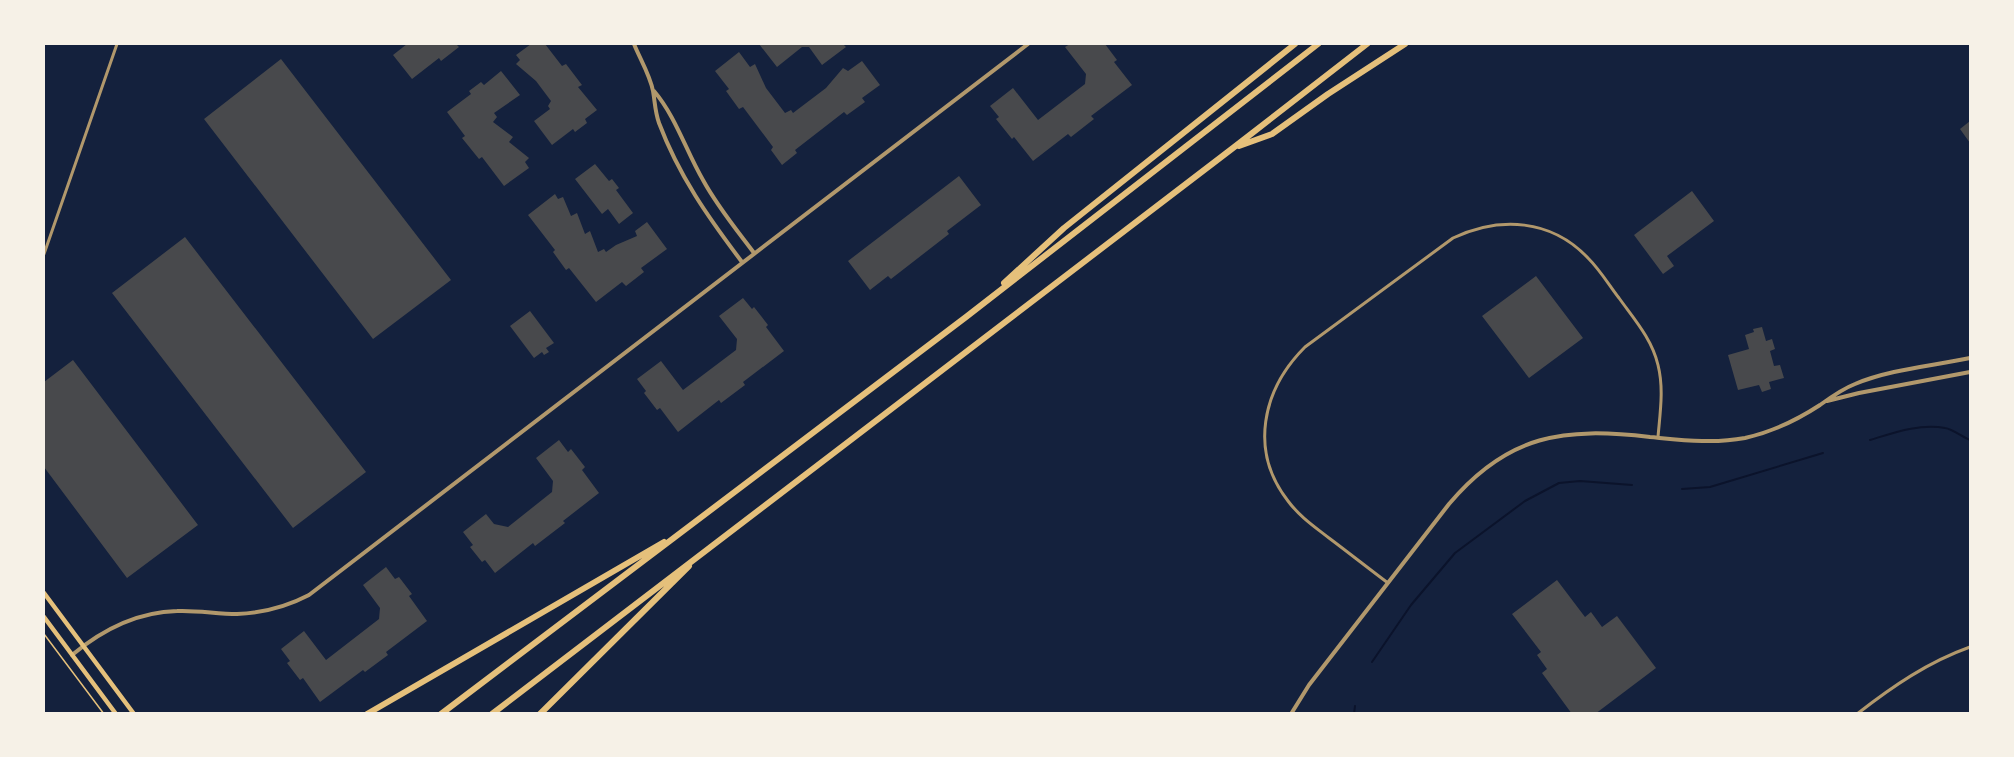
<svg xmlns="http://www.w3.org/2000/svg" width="2014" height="757" font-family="'Source Sans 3',sans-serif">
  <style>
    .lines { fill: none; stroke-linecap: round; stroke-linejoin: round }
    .stream { stroke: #0b132b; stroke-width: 2 }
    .building { fill: #48494c }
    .path { stroke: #e5c07b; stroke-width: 1.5 }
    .minor { stroke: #b1986c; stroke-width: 3 }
    .tertiary { stroke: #b1986c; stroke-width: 4 }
    .secondary { stroke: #e5c07b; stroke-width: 4.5 }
    .motorway { stroke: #e5c07b; stroke-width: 6 }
  </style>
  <rect width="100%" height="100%" fill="#14213d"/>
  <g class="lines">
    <path class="stream" d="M1870,440C1893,433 1920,423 1945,428C1953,429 1962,437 1970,440
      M1682,489L1710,487L1823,453
      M1372,662L1411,605L1455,553L1525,501L1559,483L1580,481L1632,485
      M1354,714L1355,706"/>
  </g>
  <path class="building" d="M407,44H456L459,47L441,61L439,58L412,79L393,55Z
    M531,44H545L562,66L566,64L582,85L578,87L597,110L585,119L587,123L575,132L573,129L552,145L534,121L550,109L548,106L551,101L536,81L516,64L520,60L516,55Z
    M759,44H843L846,47L822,65L809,47H802L777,67Z
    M1070,44H1105L1117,60L1114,62L1132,85L1091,116L1094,119L1071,137L1068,134L1033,161L1014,137L1012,139L996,119L999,117L990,106L1013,88L1038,120L1085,84L1086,74L1065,47Z
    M739,52L750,67L755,64L766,88L785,113L791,110L793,113L826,88L843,68L848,71L862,61L880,85L862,98L865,102L847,115L844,112L795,150L797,153L782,165L771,150L773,147L743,107L739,109L726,91L729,89L715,71Z
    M281,59L451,280L373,339L204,119Z
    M501,71L520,95L494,113L497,117L493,122L513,137L509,142L529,158L525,162L529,168L504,186L482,157L479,159L462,138L465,136L447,112L471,94L469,91L481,82L484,85Z
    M1970,121V143L1960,129Z
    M595,164L609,181L612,179L619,188L616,190L633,213L619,224L608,209L602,214L575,179Z
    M959,176L981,205L947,231L949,234L891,279L888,276L870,290L848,261Z
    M1692,191L1714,221L1667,256L1674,266L1663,274L1634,235Z
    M555,194L558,199L563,197L571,216L577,213L585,234L590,231L598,252L604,249L606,252L616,245L637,236L635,231L647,222L667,249L641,268L644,272L626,286L622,282L596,302L569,268L566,270L553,252L555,250L528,215Z
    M185,237L366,472L293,528L112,293Z
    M1536,276L1583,338L1529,378L1482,316Z
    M743,298L752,309L754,307L768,325L766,327L784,351L743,382L745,385L721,403L719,400L678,432L660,408L657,410L644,393L646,391L637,379L661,361L683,390L736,350L737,339L719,316Z
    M530,311L554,343L546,348L549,352L544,355L542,352L534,358L510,326Z
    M1762,327L1766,341L1772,339L1775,349L1770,351L1774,366L1780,365L1784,378L1769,382L1771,389L1762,392L1759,385L1738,390L1728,355L1749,349L1745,335L1754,332L1753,329Z
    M73,360L198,525L127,578L44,467V382Z
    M559,440L568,452L571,449L585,467L582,470L599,493L563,521L565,523L535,546L533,543L495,573L485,560L482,562L470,547L473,545L463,532L486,514L494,524L508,527L552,492L553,481L536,458Z
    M386,567L395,579L399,577L412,594L409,596L427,621L386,652L388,655L365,672L363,670L320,702L303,678L300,680L287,663L290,661L281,649L304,631L326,660L379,619L380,608L363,585Z
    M1557,580L1585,617L1591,612L1602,627L1617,616L1656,668L1595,714H1572L1542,673L1547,669L1537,655L1541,652L1512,614Z"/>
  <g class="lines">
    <path class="path" d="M44,634L104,714"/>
    <path class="minor" d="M44,254L117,44
      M1388,583C1368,568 1349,553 1329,538C1315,527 1299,516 1288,501C1249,451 1262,390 1305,347L1453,238C1500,216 1551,219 1588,258C1600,270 1609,285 1619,298C1634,319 1652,339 1658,365C1664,389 1660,413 1658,437
      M1857,714C1893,686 1928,662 1970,647"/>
    <path class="tertiary" d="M634,44C640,59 650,75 653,91C655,102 655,112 659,123C679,176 708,217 742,262
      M654,91C676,117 686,151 703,180C717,206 736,229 754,253
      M1827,401L1859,393L1970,372
      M72,655C102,630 138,612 177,611C197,610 217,614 237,614C262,613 288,606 309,595L1028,44
      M1291,714L1309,685L1449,504C1508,434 1564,427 1650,437C1682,440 1713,444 1745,438C1772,432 1797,420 1820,405C1831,397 1842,389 1855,384C1891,369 1933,366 1970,358"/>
    <path class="secondary" d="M44,593L134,714
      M44,617L116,714"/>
    <path class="motorway" d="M1239,146L1272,134L1328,94L1405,44
      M1004,283L1064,228L1295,44
      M367,714L664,542
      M441,714L966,317L1318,44
      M492,714L1233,148L1367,44
      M540,714L689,566"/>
  </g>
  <rect width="2014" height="757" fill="none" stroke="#f6f1e7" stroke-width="90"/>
</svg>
